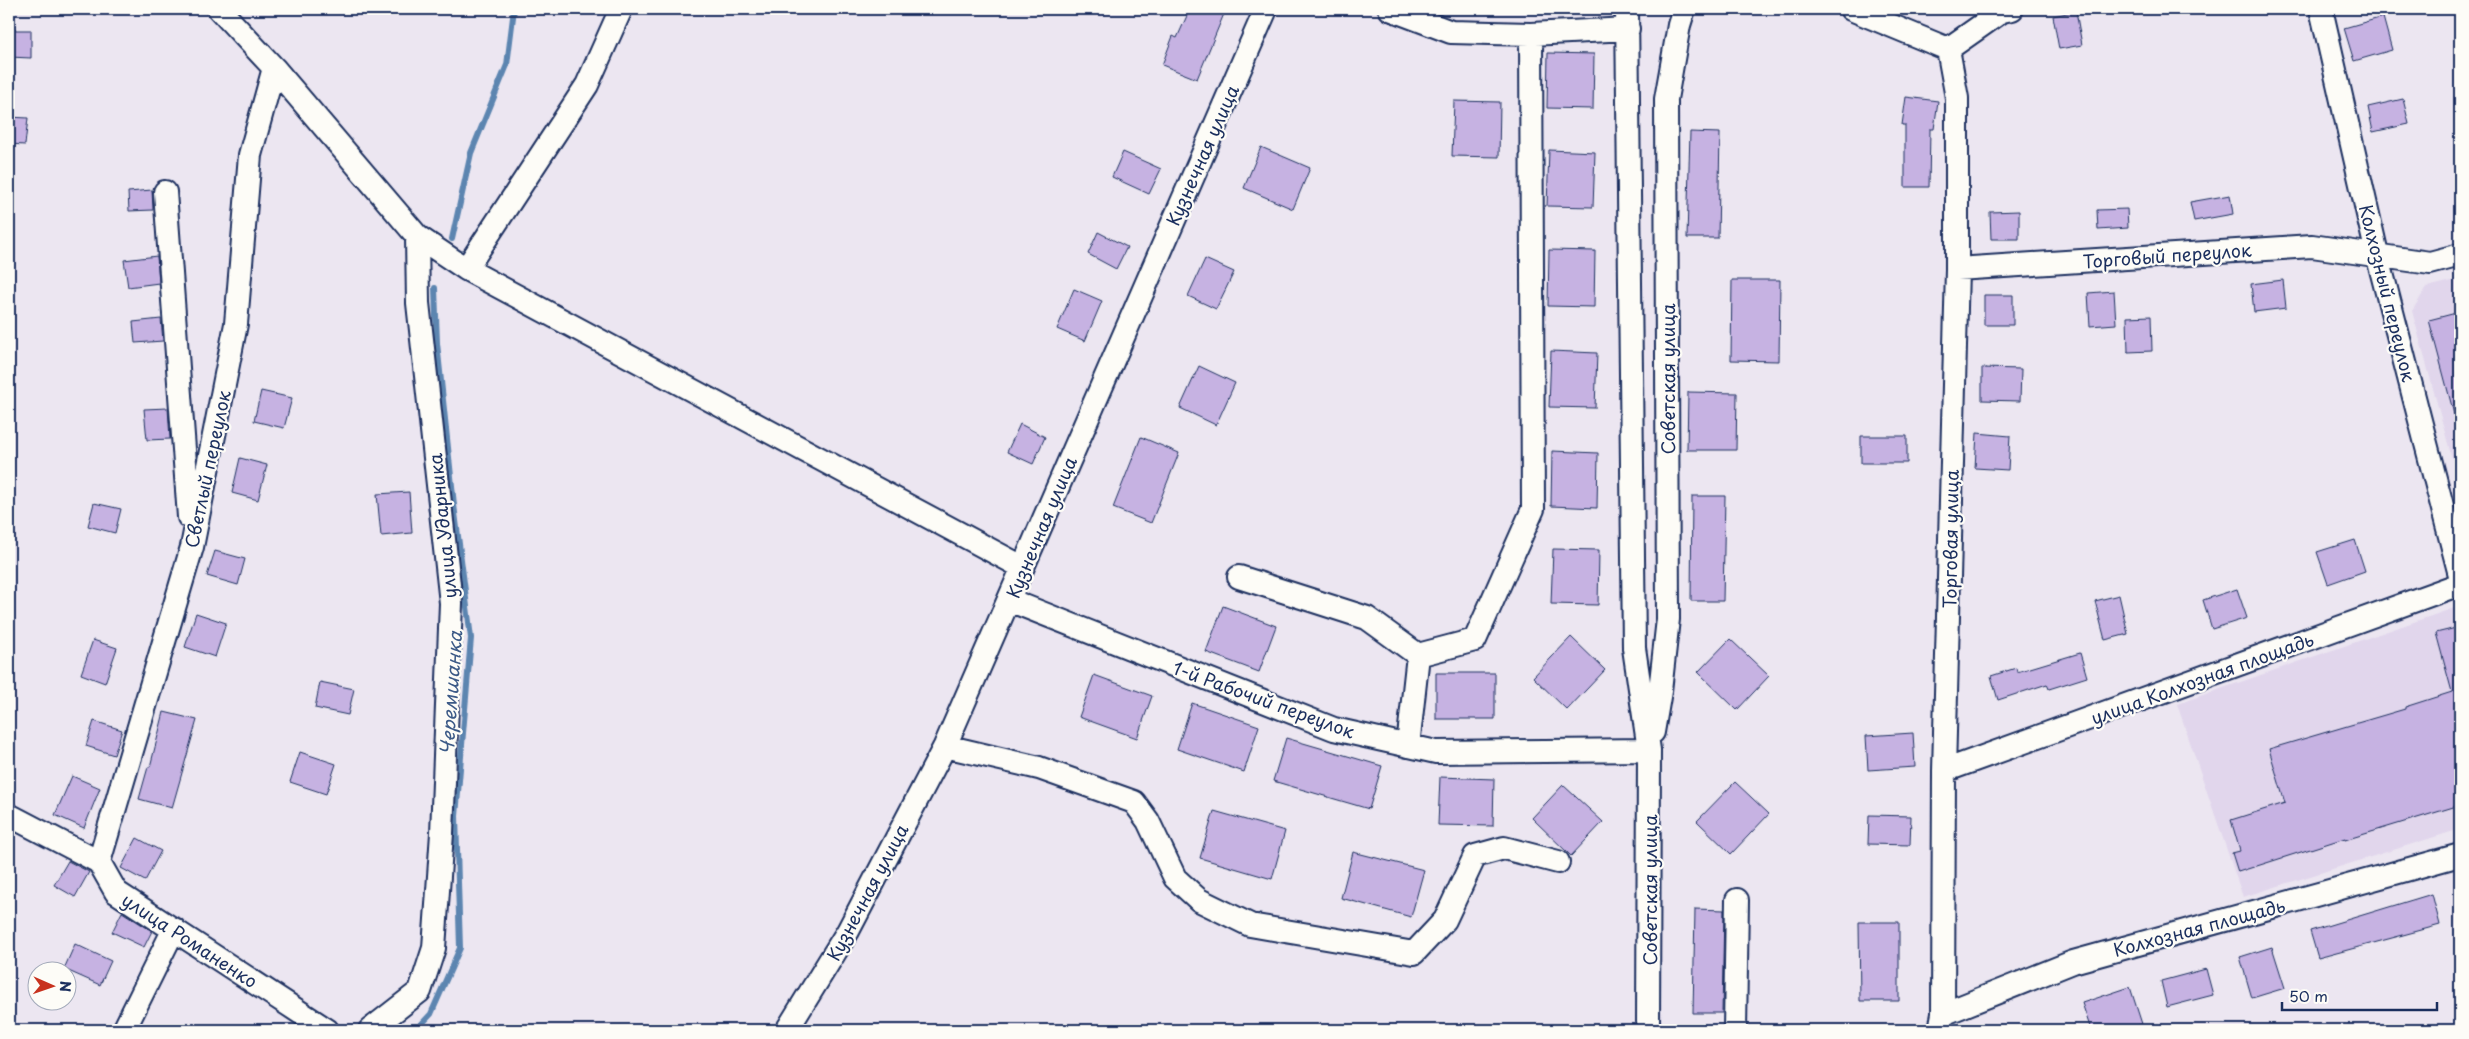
<svg xmlns="http://www.w3.org/2000/svg" width="2469" height="1039" font-family="'Playpen Sans',sans-serif">
  <style>
    .built { fill: #e1d6ec }
    .lines { fill: none; stroke-linecap: round; stroke-linejoin: round }
    .stream { stroke: #5c85b0; stroke-width: 6 }
    .building { fill: #c6b2e2; stroke: #1b2f5e }
    .minor-casing { stroke: #1b2f5e; stroke-width: 26 }
    .minor { stroke: #fdfcf7; stroke-width: 22 }
    .labels { text-anchor: middle; dominant-baseline: central; stroke-width: 4.5; stroke-linejoin: round; paint-order: stroke }
    .street-label { font-size: 18px; fill: #1b2f5e; stroke: #fdfcf7 }
    .water-label { font-size: 19px; font-style: italic; fill: #3c5a87; stroke: #fdfcf7 }
  </style>
  <rect width="100%" height="100%" fill="#ece6f1"/>
  <filter id="ink" filterUnits="userSpaceOnUse"><feTurbulence type="fractalNoise" baseFrequency=".02" numOctaves="2"/><feDisplacementMap in="SourceGraphic" scale="10" xChannelSelector="R" yChannelSelector="G"/><feConvolveMatrix kernelMatrix="1 2 1 2 8 2 1 2 1" color-interpolation-filters="sRGB"/></filter>
  <g filter="url(#ink)">
    <path class="built" d="M2460,279V488L2412,311L2427,287Z
      M2460,606V829L2243,897L2177,704Z"/>
    <g class="lines">
      <path class="stream" d="M452,239L471,153L507,65L514,9
        M416,1030L431,1014L460,948L456,816L471,638L454,505L437,343L435,288"/>
    </g>
    <path class="building" d="M1190,9H1226L1197,79L1162,65L1173,36L1177,38Z
      M2076,11L2082,45L2059,49L2053,16Z
      M2383,17L2392,50L2354,61L2344,28Z
      M9,30H31V58L9,57Z
      M1548,53L1594,54L1593,109L1547,108Z
      M1906,97L1938,101L1934,129H1930L1929,187H1905V125H1902Z
      M2403,99L2409,124L2373,132L2368,107Z
      M1454,101L1500,102L1499,157L1452,156Z
      M9,117L28,118L25,145L9,144Z
      M1690,132L1720,133L1718,238H1687Z
      M1261,147L1310,168L1293,209L1244,188Z
      M1549,150L1595,152L1593,207L1547,206Z
      M1123,152L1161,169L1149,194L1112,177Z
      M152,190L153,210L129,211L128,192Z
      M2230,195L2233,214L2194,221L2190,202Z
      M2127,209L2128,228L2098,230L2097,210Z
      M2019,211V239H1991L1990,212Z
      M1098,232L1127,247L1116,269L1088,254Z
      M1549,250L1595,251L1594,307L1548,306Z
      M157,256L159,283L128,287L124,260Z
      M1205,259L1234,272L1216,309L1188,296Z
      M1732,280H1780L1779,361L1731,360Z
      M2283,280L2286,308L2254,312L2251,284Z
      M1074,289L1102,301L1085,341L1057,329Z
      M2114,291L2116,324L2090,326L2088,293Z
      M1984,295H2013V325H1984Z
      M2460,312V418H2455L2429,320Z
      M2151,316L2152,351L2128,352L2127,317Z
      M161,319L163,341L135,343L133,322Z
      M1551,351L1597,353L1595,408L1549,407Z
      M1199,366L1235,383L1216,425L1180,408Z
      M1982,368L2021,369L2020,401L1982,400Z
      M261,391L292,398L284,428L254,421Z
      M1688,392L1737,393L1736,450H1687Z
      M168,408L170,439L147,440L144,409Z
      M1020,424L1045,437L1033,464L1007,452Z
      M1977,433L2010,436L2008,470L1975,468Z
      M1861,436H1907V463H1861Z
      M1141,437L1179,453L1151,523L1113,508Z
      M1552,451L1598,453L1597,508L1551,506Z
      M240,458L267,465L258,500L232,493Z
      M409,492L412,533L381,536L377,494Z
      M1692,496H1725L1723,601H1691Z
      M94,503L121,509L115,533L88,526Z
      M2355,540L2365,571L2328,584L2317,552Z
      M1553,549L1599,550L1598,605L1551,604Z
      M215,551L245,559L238,585L207,576Z
      M2237,589L2247,618L2212,629L2203,600Z
      M2119,595L2128,634L2105,640L2095,601Z
      M1223,606L1276,626L1259,672L1206,652Z
      M196,613L226,623L215,657L185,647Z
      M2460,627V805L2345,840V838L2238,872L2232,853L2240,851L2231,820L2285,803L2269,749L2405,709V707L2452,692L2436,633Z
      M1571,637L1605,670L1567,710L1533,677Z
      M1730,639L1769,676L1737,710L1698,672Z
      M93,640L117,648L105,683L81,674Z
      M2080,653L2087,677L2049,689L2047,684L1998,700L1991,676L2016,668L2017,672Z
      M1436,673H1495V719H1436Z
      M1094,675L1152,696L1137,738L1079,717Z
      M320,682L354,689L348,715L315,708Z
      M1192,703L1259,726L1244,772L1177,749Z
      M164,712L197,720L172,808L139,799L148,767H150Z
      M94,721L122,730L114,755L86,746Z
      M1913,733L1915,767L1868,770L1866,736Z
      M1286,738L1382,766L1369,809L1273,781Z
      M300,752L336,764L326,794L290,782Z
      M72,776L100,788L84,828L55,815Z
      M1440,777L1494,779L1493,826L1438,825Z
      M1735,782L1769,814L1731,854L1697,821Z
      M1563,785L1603,822L1571,856L1532,818Z
      M1214,811L1285,831L1272,879L1200,858Z
      M1869,815L1911,816L1910,845L1868,844Z
      M137,838L161,851L145,881L121,868Z
      M1353,852L1424,870L1411,917L1341,898Z
      M68,861L89,872L75,897L54,885Z
      M2432,894L2440,925L2318,958L2310,931Z
      M1695,909L1724,910L1722,1013H1693Z
      M122,912L152,931L144,947L112,932Z
      M1859,922H1899V1001H1860Z
      M75,944L111,961L100,985L64,969Z
      M2272,947L2285,988L2252,998L2240,957Z
      M2206,969L2213,995L2167,1007L2161,981Z
      M2130,987L2142,1024L2123,1030H2091L2082,1003Z"/>
    <g class="lines">
      <g class="minor-casing">
        <path id="minor" d="M219,9L274,68L417,236L466,269L1022,567
          M1390,9L1451,32L1531,34L1628,29
          M1627,9L1634,648L1649,750L1648,1030
          M1851,9L1948,49L2002,11L2012,9
          M2321,9L2377,254L2460,575
          M165,192L189,517
          M466,269L587,85L621,9
          M1957,269L2312,246L2430,263L2460,255
          M1239,577L1367,618L1418,655
          M1009,600L1334,729L1436,752L1649,750
          M1653,732L1660,691L1668,619L1666,99L1679,25L1684,9
          M945,746L1039,768L1134,802L1148,821L1175,878L1199,900L1250,925L1414,953L1445,920L1475,856L1504,848L1558,862
          M1408,746L1418,655L1475,640L1533,509L1531,34
          M1944,771L2460,584
          M9,815L99,862L116,892L327,1030
          M99,862L192,547L236,324L250,155L274,68
          M1943,1014L2073,962L2460,855
          M124,1030L174,929
          M370,1030L420,991L434,948L442,833L451,603L418,303L417,236
          M787,1030L848,931L945,746L1266,9
          M1735,1030L1737,900
          M1940,1030L1943,1014L1944,771L1957,269V98L1948,49"/>
      </g>
      <use href="#minor" class="minor"/>
    </g>
  </g>
  <g class="labels">
    <g class="street-label">
      <text transform="translate(1202 155) rotate(-66)">Кузнечная улица</text>
      <text transform="translate(2167 255) rotate(-4)">Торговый переулок</text>
      <text transform="translate(2388 293) rotate(76)">Колхозный переулок</text>
      <text transform="translate(1667 379) rotate(-90)">Советская улица</text>
      <text transform="translate(207 469) rotate(-78)">Светлый переулок</text>
      <text transform="translate(442 526) rotate(-96)">улица Ударника</text>
      <text transform="translate(1041 527) rotate(-67)">Кузнечная улица</text>
      <text transform="translate(1950 539) rotate(-89)">Торговая улица</text>
      <text transform="translate(2202 678) rotate(-20)">улица Колхозная площадь</text>
      <text transform="translate(1264 699) rotate(20)">1-й Рабочий переулок</text>
      <text transform="translate(1649 890) rotate(-90)">Советская улица</text>
      <text transform="translate(867 892) rotate(-62)">Кузнечная улица</text>
      <text transform="translate(2199 927) rotate(-15)">Колхозная площадь</text>
      <text transform="translate(190 940) rotate(33)">улица Романенко</text>
    </g>
    <g class="water-label">
      <text transform="translate(450 693) rotate(-86)">Черемшанка</text>
    </g>
  </g>
  <rect width="2469" height="1039" fill="none" stroke="#fdfcf7" stroke-width="30"/>
  <rect x="15" y="15" width="2439" height="1009" fill="none" stroke="#1b2f5e" stroke-width="2" filter="url(#ink)"/>
  <g transform="translate(52 986) rotate(92)"><circle r="24" fill="#fdfcf7" stroke="#a3aaba"/>
  <path d="M0-4L9 19L0 12L-9 19Z" fill="#c8321e"/>
  <text y="-8" font-size="14" font-weight="bold" text-anchor="middle" fill="#1b2f5e">N</text>
  </g>
  <path d="M2282 1002v8h155v-8" fill="none" stroke="#1b2f5e" stroke-width="2.5"/>
  <text x="2289" y="1002" font-size="15" fill="#1b2f5e" stroke="#fdfcf7" stroke-width="4" paint-order="stroke">50 m</text>
</svg>
